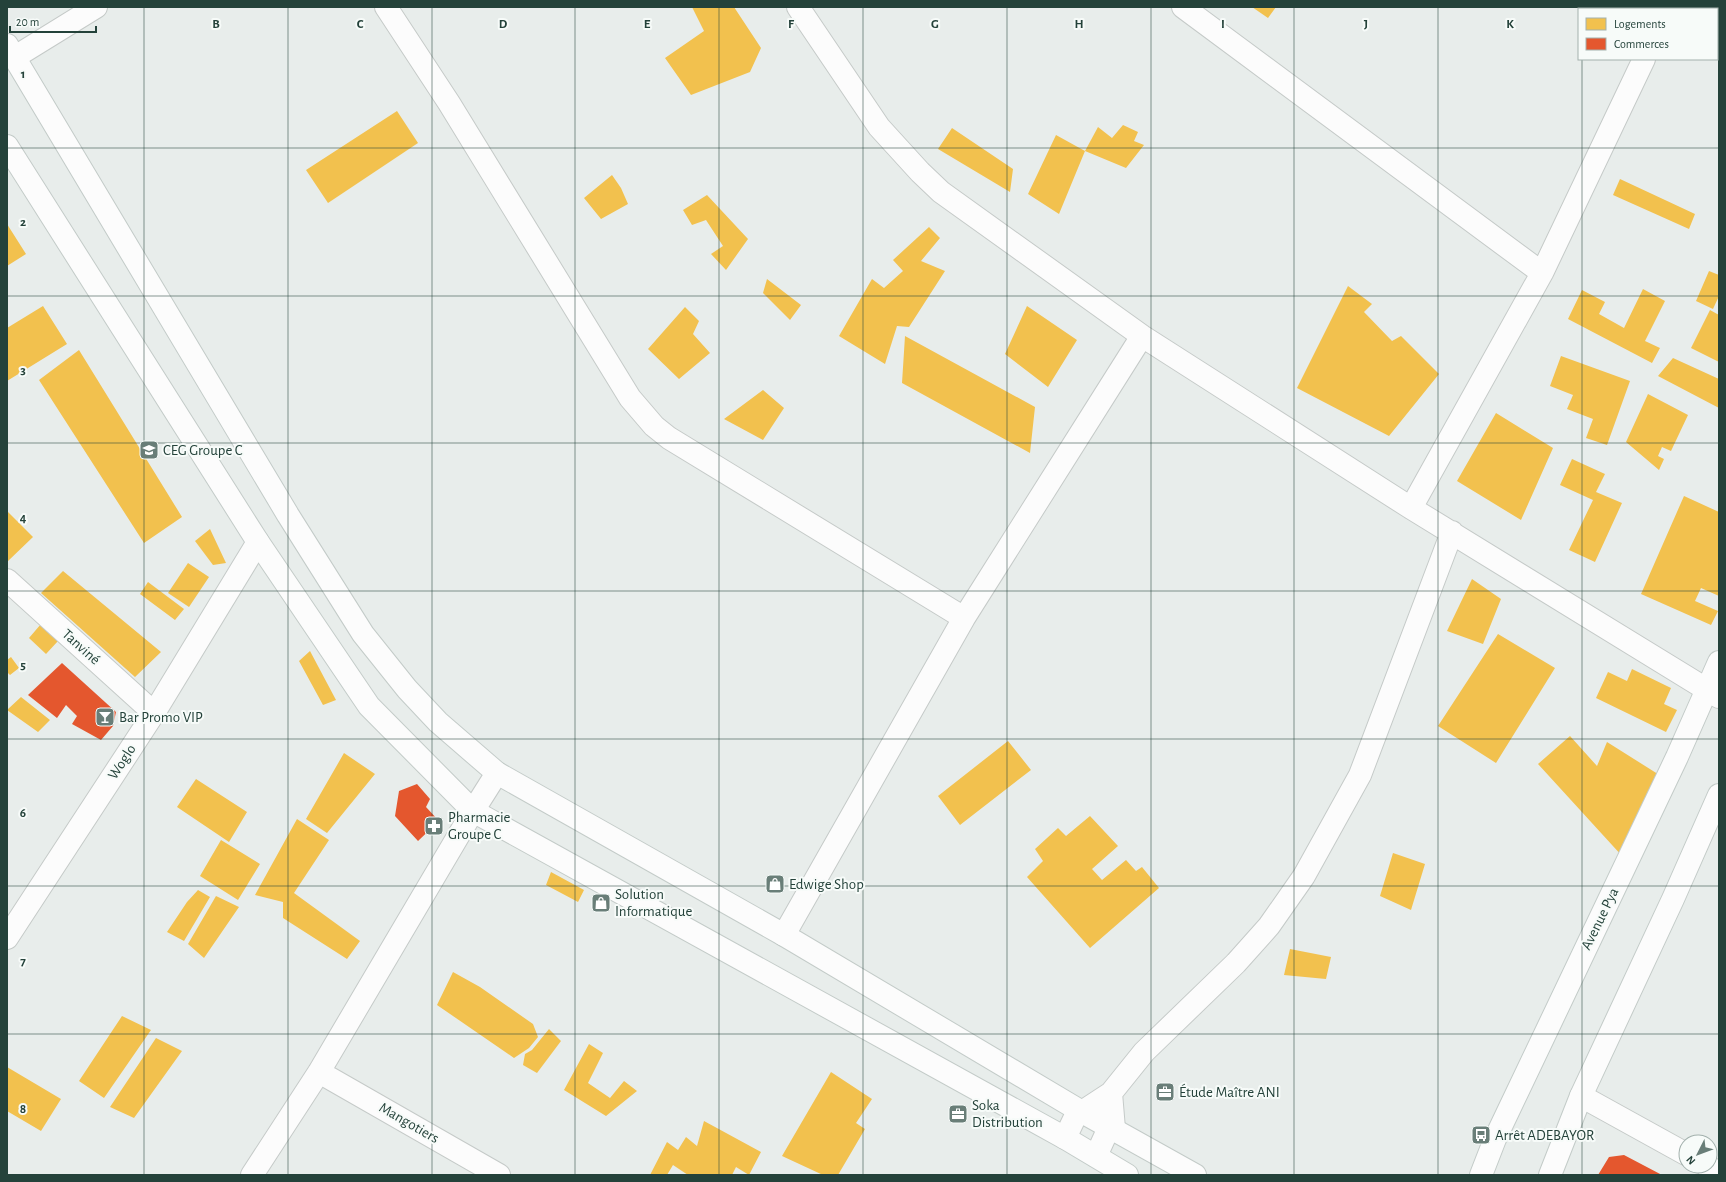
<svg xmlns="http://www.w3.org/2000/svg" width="1726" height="1182" font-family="'Alegreya Sans',sans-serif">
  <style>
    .homes { fill: #f2c14e }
    .shops { fill: #e4572e }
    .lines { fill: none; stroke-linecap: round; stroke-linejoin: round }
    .street-casing { stroke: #c5cac8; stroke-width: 24 }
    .secondary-casing { stroke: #c3cbc8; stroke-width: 24 }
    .street { stroke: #fcfcfc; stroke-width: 22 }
    .secondary { stroke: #fcfcfc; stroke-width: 22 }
    .grid { fill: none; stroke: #24423a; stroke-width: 1; stroke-opacity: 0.55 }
    .labels { text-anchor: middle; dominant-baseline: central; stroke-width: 4; stroke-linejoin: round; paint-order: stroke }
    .poi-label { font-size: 15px; fill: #24423a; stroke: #f7fbf9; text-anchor: start }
    .street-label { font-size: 15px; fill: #24423a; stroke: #f7fbf9 }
    .grid-label { font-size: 13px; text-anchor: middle; font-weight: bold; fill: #24423a; stroke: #f7fbf9; stroke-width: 4; stroke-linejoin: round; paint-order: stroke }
  </style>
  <rect width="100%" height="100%" fill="#e8edeb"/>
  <path class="homes" d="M692,7H734L761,48L750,72L691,95L665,58L704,31Z
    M1252,7H1276L1268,18Z
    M397,111L418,143L328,203L306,170Z
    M1123,125L1138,132L1134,141L1144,145L1126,168L1085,151L1098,127L1112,138Z
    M952,128L1013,169L1010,192L938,149Z
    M1056,135L1085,151L1059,214L1028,194Z
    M612,175L621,188L628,204L601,219L584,198Z
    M1620,179L1695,214L1689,229L1613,195Z
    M707,195L748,239L726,270L711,254L723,246L706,220L692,225L683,210Z
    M7,224L26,254L7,266Z
    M929,227L940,238L921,261L945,271L909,327L897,326L885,364L839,336L872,279L884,288L903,271L893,260Z
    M1709,271L1719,275V296L1713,309L1696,301Z
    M767,279L801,305L790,320L763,293Z
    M1348,286L1372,304L1364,312L1392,341L1401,336L1439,374L1389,436L1297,388Z
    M1643,289L1665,301L1645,341L1660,348L1652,363L1568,319L1582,290L1605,302L1599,314L1624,328Z
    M43,306L67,344L7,381V328Z
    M1027,306L1077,340L1048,387L1005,354Z
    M685,307L699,321L693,334L710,353L679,379L648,349Z
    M1710,310L1719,315V362L1691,348Z
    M905,336L1035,407L1030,453L902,383Z
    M79,350L182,517L144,543L39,380Z
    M1561,356L1630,381L1607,445L1586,438L1593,419L1567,409L1573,395L1550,386Z
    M1673,358L1719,379V408L1658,376Z
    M763,390L784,408L763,440L724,419Z
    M1648,394L1688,415L1671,451L1662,447L1658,456L1664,459L1659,470L1626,442Z
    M1496,413L1553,448L1521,520L1457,481Z
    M1572,459L1605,474L1596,492L1622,503L1595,562L1569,550L1593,500L1560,485Z
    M1684,496L1719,512V596L1701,588L1695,601L1718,611L1711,625L1641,594Z
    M7,511L33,537L7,562Z
    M210,529L226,563L213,565L195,541Z
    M188,563L209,577L189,607L168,593Z
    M63,571L161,652L135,677L41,593Z
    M1472,579L1501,599L1483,644L1447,631Z
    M148,582L184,609L175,620L140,594Z
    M41,624L58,641L46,654L29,638Z
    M1498,634L1555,668L1496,763L1438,726Z
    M310,651L336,700L323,705L299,661Z
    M11,657L19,668L10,675L7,672V660Z
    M1632,669L1671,688L1664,704L1677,710L1666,732L1596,698L1608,672L1627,681Z
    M21,697L50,720L38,732L7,710Z
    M1570,736L1597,766L1607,742L1661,776L1640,808L1623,857L1538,764Z
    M1008,741L1031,770L960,825L938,796Z
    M344,753L375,774L327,833L306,819Z
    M196,779L247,812L229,842L177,807Z
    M1090,816L1118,846L1092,869L1102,880L1126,860L1136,871L1142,867L1159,888L1090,948L1027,877L1043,861L1035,849L1058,828L1066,836Z
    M297,819L329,840L294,893L360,941L347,959L283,918V902L255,895Z
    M221,840L260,864L238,900L200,876Z
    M1393,853L1425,864L1411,910L1380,896Z
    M551,872L584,890L578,902L546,885Z
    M198,890L210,897L184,941L167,932L187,902Z
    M216,896L239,907L204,958L188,944Z
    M1290,949L1331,957L1326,979L1284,975Z
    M453,972L480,987L533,1024L538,1037L529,1048L514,1058L437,1005Z
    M122,1016L151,1030L104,1098L79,1081Z
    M549,1029L561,1041L537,1073L523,1065L525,1054L532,1050Z
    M156,1038L182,1051L134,1118L110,1107Z
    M589,1044L603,1053L588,1083L610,1098L624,1081L637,1091L606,1116L564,1090Z
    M7,1067L61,1099L41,1131L7,1111Z
    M831,1072L872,1099L856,1123L865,1129L838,1175H823L782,1156Z
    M704,1121L761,1152L749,1175L736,1167L732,1175H688L673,1165L667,1175H650L667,1142L678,1150L686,1137L697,1146Z"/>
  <path class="shops" d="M62,663L116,712L113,726L101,740L72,724L77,716L66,705L57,718L28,695Z
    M417,784L430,799L426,807L439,821L418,841L395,816L399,791Z
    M1624,1155L1662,1175H1598L1609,1157Z"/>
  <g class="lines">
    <g class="street-casing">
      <path id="street" d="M386,7L449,103L630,398L654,426L669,438L964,618
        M798,7L879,127L920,172L941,192L1142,336L1411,508L1719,697
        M1183,7L1542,273
        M1677,7L1679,9
        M1717,38L1719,40
        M15,57L96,7
        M1411,508L1542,273L1644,59
        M7,580L154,713
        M784,935L964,618L1142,336
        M7,938L154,713L258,542
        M319,1072L499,1175
        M1581,1096L1686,1154
        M1065,1138L1078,1111L1082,1112L1111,1093L1144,1052L1236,963L1269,926L1304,876L1360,775L1452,532
        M1096,1156L1107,1132L1114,1129L1111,1093
        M1707,1166L1719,1173
        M252,1175L319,1072L473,811L497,773"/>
    </g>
    <g class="secondary-casing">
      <path id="secondary" d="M7,45L288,515L363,634L407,689L438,722L497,773L784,935L1082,1112L1195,1175
        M7,146L258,542L369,706L473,811L1065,1138L1127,1175
        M1481,1175L1495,1139L1677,757L1719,662
        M1550,1175L1581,1096L1673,899L1719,795"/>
    </g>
    <use href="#street" class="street"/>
    <use href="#secondary" class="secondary"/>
  </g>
  <path class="grid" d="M144,7V1175M288,7V1175M432,7V1175M575,7V1175M719,7V1175M863,7V1175M1007,7V1175M1151,7V1175M1294,7V1175M1438,7V1175M1582,7V9M1582,59V1175M7,148H1719M7,296H1719M7,443H1719M7,591H1719M7,739H1719M7,886H1719M7,1034H1719"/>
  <defs>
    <g id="school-square" transform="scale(1)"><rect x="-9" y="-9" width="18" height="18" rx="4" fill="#697e78" stroke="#f7fbf9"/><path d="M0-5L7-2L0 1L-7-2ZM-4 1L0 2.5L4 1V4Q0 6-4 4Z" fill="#fff"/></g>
    <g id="bar-square" transform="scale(1)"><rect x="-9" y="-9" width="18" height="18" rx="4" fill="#697e78" stroke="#f7fbf9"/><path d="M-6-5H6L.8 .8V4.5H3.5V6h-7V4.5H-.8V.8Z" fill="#fff"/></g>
    <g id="pharmacy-square" transform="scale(1)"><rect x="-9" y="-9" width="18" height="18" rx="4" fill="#697e78" stroke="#f7fbf9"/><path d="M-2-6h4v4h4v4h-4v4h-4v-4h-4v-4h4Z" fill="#fff"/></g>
    <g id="shop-square" transform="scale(1)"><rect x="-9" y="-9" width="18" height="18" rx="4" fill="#697e78" stroke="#f7fbf9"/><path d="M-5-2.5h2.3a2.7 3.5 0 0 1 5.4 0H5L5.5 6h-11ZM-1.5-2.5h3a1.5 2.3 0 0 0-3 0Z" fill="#fff"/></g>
    <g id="office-square" transform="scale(1)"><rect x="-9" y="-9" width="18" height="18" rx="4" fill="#697e78" stroke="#f7fbf9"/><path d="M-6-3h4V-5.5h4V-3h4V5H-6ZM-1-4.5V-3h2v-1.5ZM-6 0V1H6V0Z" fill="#fff"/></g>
    <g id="bus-square" transform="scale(1)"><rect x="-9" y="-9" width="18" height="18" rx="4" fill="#697e78" stroke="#f7fbf9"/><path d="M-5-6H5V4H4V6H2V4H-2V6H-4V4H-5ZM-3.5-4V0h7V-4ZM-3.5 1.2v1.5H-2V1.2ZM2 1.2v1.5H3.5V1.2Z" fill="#fff"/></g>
  </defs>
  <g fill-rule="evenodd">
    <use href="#school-square" x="149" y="450"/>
    <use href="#bar-square" x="105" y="717"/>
    <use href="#pharmacy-square" x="434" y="826"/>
    <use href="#shop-square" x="775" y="884"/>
    <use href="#shop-square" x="601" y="903"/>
    <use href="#office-square" x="1165" y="1092"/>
    <use href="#office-square" x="958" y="1114"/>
    <use href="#bus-square" x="1481" y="1135"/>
  </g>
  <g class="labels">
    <g class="poi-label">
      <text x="163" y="450">CEG Groupe C</text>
      <text x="119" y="717">Bar Promo VIP</text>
      <text x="448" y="817">Pharmacie<tspan x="448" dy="17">Groupe C</tspan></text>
      <text x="789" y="884">Edwige Shop</text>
      <text x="615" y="894">Solution<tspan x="615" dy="17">Informatique</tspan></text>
      <text x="1179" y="1092">Étude Maître ANI</text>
      <text x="972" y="1105">Soka<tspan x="972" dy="17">Distribution</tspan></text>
      <text x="1495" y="1135">Arrêt ADEBAYOR</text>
    </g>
    <g class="street-label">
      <text transform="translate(81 647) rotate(42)">Tanviné</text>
      <text transform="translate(122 762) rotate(-57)">Woglo</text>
      <text transform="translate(1600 919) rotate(-64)">Avenue Pya</text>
      <text transform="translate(409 1123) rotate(30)">Mangotiers</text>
    </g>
  </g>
  <g class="grid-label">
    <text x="216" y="28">B</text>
    <text x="360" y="28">C</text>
    <text x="503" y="28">D</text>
    <text x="647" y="28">E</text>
    <text x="791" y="28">F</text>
    <text x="935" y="28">G</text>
    <text x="1079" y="28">H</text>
    <text x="1223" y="28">I</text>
    <text x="1366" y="28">J</text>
    <text x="1510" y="28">K</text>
    <text x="23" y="78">1</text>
    <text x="23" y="226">2</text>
    <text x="23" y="374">3</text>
    <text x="23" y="522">4</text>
    <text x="23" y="669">5</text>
    <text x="23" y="817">6</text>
    <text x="23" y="965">7</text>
    <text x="23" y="1113">8</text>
  </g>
  <rect width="1726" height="1182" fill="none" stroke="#24423a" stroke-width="16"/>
  <rect x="1578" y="8" width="140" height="52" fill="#f7fbf9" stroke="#a3b1ad"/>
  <rect x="1586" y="18" width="20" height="12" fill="#f2c14e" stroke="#a3b1ad"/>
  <text x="1614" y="28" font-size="12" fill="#24423a">Logements</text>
  <rect x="1586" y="38" width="20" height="12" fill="#e4572e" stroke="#a3b1ad"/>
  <text x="1614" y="48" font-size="12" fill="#24423a">Commerces</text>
  <g transform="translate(1698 1154) rotate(228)"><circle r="19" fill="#f7fbf9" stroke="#a3b1ad"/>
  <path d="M0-3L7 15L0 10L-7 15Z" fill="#697e78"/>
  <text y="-6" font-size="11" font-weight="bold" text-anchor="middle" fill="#24423a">N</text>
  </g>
  <path d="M10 26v6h86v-6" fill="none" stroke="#24423a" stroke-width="2"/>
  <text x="16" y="26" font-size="12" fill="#24423a" stroke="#f7fbf9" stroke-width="3" paint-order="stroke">20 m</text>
</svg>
